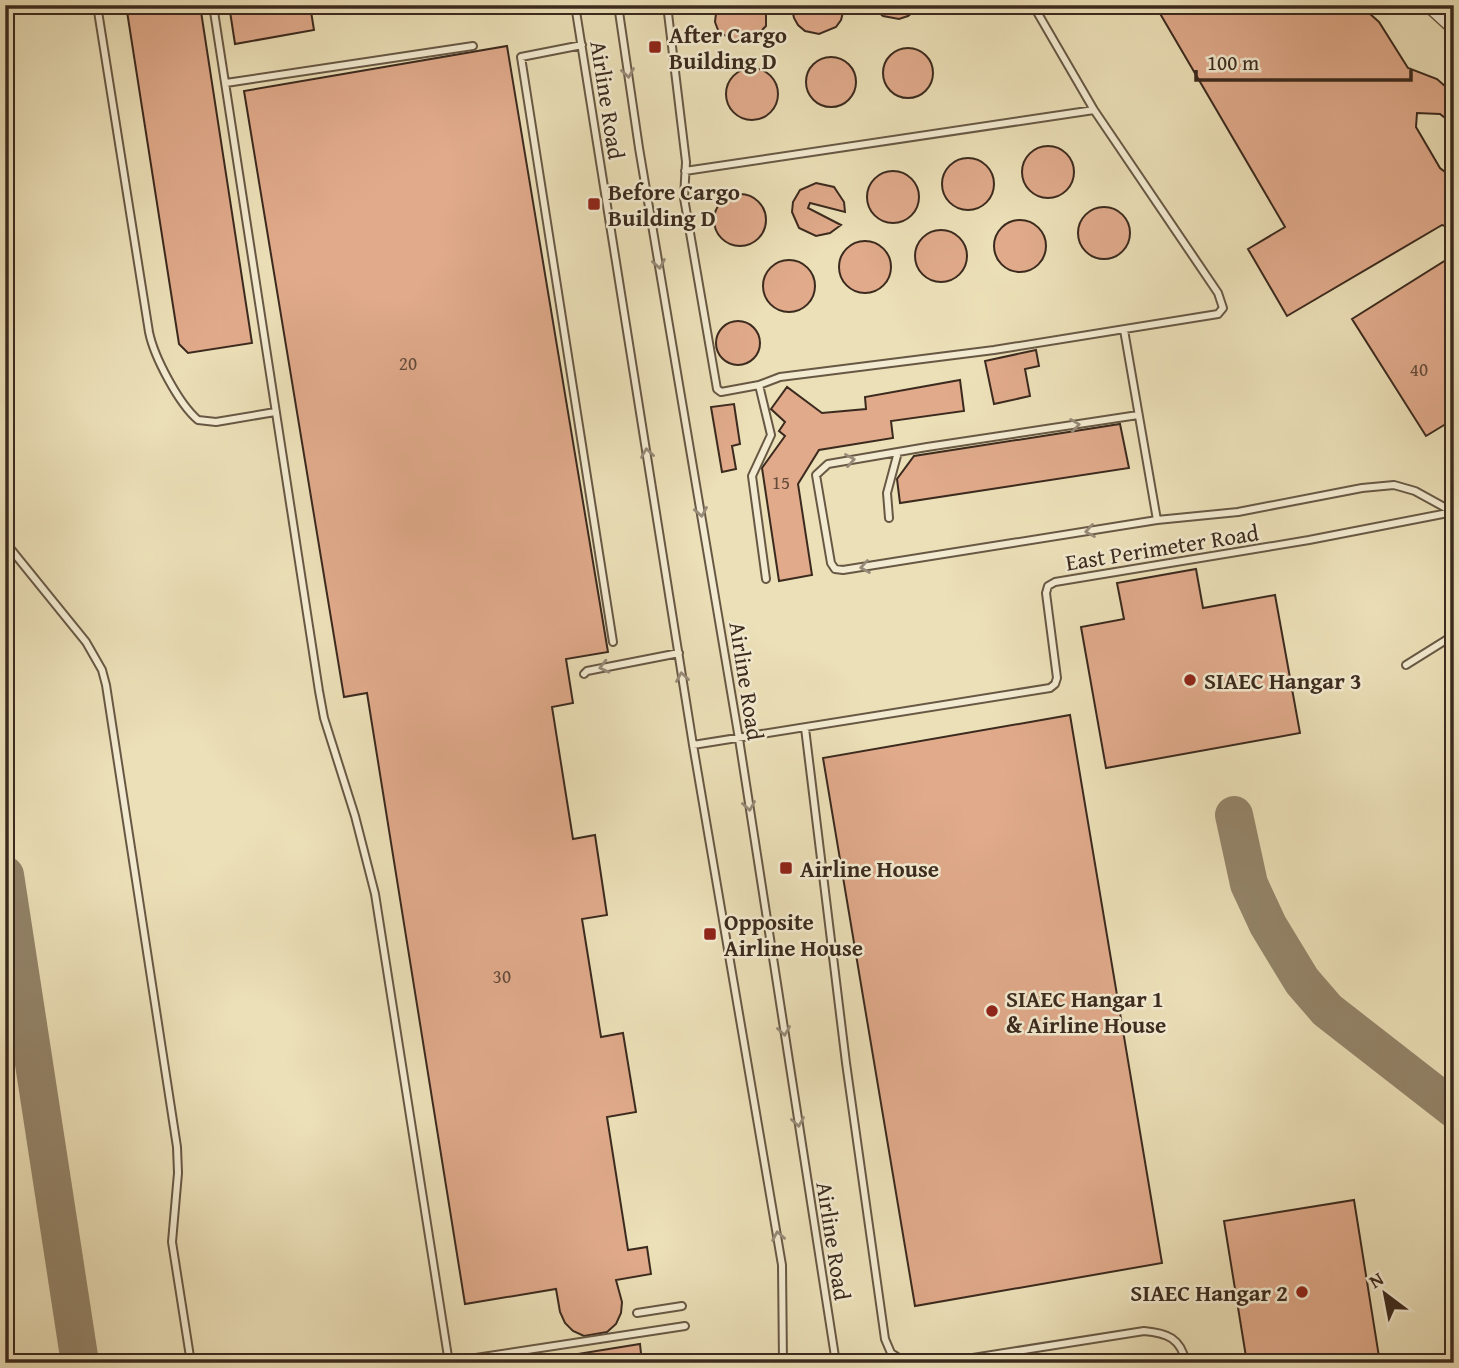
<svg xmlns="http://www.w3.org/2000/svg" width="1459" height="1368" font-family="'Gentium Book Plus',serif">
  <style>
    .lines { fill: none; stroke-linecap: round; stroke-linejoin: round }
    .taxiway { stroke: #94856b; stroke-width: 38 }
    .building { fill: #e0aa8b; stroke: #3b2a1e; stroke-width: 2 }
    .service-casing { stroke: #675844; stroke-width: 10 }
    .tertiary-casing { stroke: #675844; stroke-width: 19 }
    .service { stroke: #f3ebd1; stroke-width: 6 }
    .tertiary { stroke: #f3ebd1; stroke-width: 16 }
    .oneway { stroke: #978a78 }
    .poi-dot { fill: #8f2418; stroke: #f3ebd1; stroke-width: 2.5 }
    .labels { text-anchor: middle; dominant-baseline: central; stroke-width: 5; stroke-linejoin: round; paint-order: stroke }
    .number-label { font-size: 19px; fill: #644a39 }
    .poi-label { font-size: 23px; font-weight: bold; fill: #3b2a1e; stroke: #f3ebd1; text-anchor: start }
    .street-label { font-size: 23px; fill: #3b2a1e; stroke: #f3ebd1 }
  </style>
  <rect width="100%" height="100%" fill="#ece0b8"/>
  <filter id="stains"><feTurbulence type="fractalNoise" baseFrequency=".00286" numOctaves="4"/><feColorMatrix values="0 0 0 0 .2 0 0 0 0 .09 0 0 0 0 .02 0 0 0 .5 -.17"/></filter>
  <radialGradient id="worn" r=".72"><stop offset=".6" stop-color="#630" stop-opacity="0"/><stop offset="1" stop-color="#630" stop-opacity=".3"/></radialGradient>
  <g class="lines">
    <path class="taxiway" d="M1234,815L1249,884L1268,925L1302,981L1327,1010L1454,1109
      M5,875L80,1363"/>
  </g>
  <path class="building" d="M126,5H200L252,343L188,353L179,344Z
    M229,5H310L314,30L235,44Z
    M717,5H766V26L753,39L742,42L733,41L718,30L715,22Z
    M791,5H845L841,20L836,27L819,34L805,31L798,25L794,18Z
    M870,5H922L908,16L899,19L883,16Z
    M1155,5H1360L1379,22L1408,68L1437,79L1454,94V125L1440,114L1417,113L1416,127L1440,168L1449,175L1454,176V229L1442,225L1287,316L1248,249L1285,227Z
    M507,46L608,652L566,659L573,703L552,707L573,839L595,835L607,915L582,919L601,1037L623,1033L636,1112L607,1117L628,1250L647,1247L651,1274L616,1280L622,1302L621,1313L616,1324L607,1332L584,1336L573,1331L565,1323L560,1312L556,1289L465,1304L367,693L344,697L244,91Z
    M883 73a25 25 0 1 1 50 0a25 25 0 1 1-50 0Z
    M806 82a25 25 0 1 1 50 0a25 25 0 1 1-50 0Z
    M726 94a26 26 0 1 1 52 0a26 26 0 1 1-52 0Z
    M1022 172a26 26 0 1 1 52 0a26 26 0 1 1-52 0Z
    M942 184a26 26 0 1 1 52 0a26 26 0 1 1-52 0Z
    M867 197a26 26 0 1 1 52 0a26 26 0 1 1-52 0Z
    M816,183L834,187L844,202L845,212L810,203L808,208L841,225L830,233L816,236L799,228L792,212L793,202L800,190Z
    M714 220a26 26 0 1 1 52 0a26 26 0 1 1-52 0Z
    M1078 233a26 26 0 1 1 52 0a26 26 0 1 1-52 0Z
    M994 246a26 26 0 1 1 52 0a26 26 0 1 1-52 0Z
    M915 256a26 26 0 1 1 52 0a26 26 0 1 1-52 0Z
    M839 267a26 26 0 1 1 52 0a26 26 0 1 1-52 0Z
    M1454,255V419L1426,436L1352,319Z
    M763 286a26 26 0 1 1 52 0a26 26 0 1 1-52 0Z
    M716 343a22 22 0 1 1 44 0a22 22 0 1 1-44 0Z
    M1036,350L1039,366L1025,369L1030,396L994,404L985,361Z
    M960,380L964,411L891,421L893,438L819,450L798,484L812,575L779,581L762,468L785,436L779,431L785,422L771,409L787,387L822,413L866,409L865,397Z
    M734,404L740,444L732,446L736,469L722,472L711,407Z
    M1120,424L1129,468L900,503L897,479L914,456Z
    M1196,569L1203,608L1275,595L1300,733L1106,768L1081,627L1124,619L1117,583Z
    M1070,715L1162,1263L915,1306L823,758Z
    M1354,1200L1380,1363H1247L1224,1221Z
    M640,1344L642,1363H565V1356Z"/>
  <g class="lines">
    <g class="service-casing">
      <path id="service" d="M97,5L149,332C154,357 179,404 198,420L216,422L275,412
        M213,5L319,691L324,718L355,816L375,894L449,1363
        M575,5L693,745L782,1265L783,1363
        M618,5L639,148L739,739L836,1363
        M667,5L686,162L684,198L717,389L721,392L759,385L780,377L994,350L1218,314L1223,308L1218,293L1094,110L1033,5
        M582,45L521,57L613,642
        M226,83L473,46
        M685,171L1094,110
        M1124,330L1157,520
        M759,385L771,435L752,476L766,579
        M1138,415L927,447L828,464L816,475L831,563L835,569L843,570L1157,520L1238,512L1362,488L1394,485L1415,491L1453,512
        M889,518L887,493L898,452
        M5,542L86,642L102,670L106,685L177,1147L178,1173L172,1242L191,1363
        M1406,665L1454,635
        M584,674L587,671L679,653
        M805,728L846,1063L885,1339L891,1353L906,1363
        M693,745L1050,688L1055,684L1057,678L1046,593L1048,586L1055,582L1309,540L1453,512
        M637,1313L682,1306
        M449,1362L685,1326
        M941,1363L1144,1331C1167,1333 1181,1338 1186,1363"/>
    </g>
    <g class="tertiary-casing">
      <path id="tertiary" d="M1431,5L1454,26"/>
    </g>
    <use href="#service" class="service"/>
    <use href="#tertiary" class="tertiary"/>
  </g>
  <defs><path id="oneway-chevron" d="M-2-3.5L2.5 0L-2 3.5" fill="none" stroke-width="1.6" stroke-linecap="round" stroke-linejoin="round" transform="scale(1.75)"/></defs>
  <g class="oneway">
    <use href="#oneway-chevron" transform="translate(628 73) rotate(81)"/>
    <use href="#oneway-chevron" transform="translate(659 264) rotate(80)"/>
    <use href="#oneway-chevron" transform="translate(1075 425) rotate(-8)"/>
    <use href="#oneway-chevron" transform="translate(647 453) rotate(-99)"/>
    <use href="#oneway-chevron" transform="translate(850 460) rotate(-10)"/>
    <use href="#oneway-chevron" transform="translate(701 512) rotate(80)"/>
    <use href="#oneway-chevron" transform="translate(1090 531) rotate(171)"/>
    <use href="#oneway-chevron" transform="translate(865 567) rotate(171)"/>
    <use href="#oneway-chevron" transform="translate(604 667) rotate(166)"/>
    <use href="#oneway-chevron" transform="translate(682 677) rotate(-99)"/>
    <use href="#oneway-chevron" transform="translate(749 806) rotate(81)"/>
    <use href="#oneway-chevron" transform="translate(784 1031) rotate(81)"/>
    <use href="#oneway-chevron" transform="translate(798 1122) rotate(81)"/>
    <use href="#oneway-chevron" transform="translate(778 1236) rotate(-100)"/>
  </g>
  <g class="poi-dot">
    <rect x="648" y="40" width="14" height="14" rx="3.5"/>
    <rect x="587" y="197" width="14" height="14" rx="3.5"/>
    <circle cx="1190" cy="680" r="7"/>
    <rect x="779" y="861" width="14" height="14" rx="3.5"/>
    <rect x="703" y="927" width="14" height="14" rx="3.5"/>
    <circle cx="992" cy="1011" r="7"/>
    <circle cx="1302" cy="1292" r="7"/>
  </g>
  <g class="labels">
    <g class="number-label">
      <text x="408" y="363">20</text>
      <text x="1419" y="369">40</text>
      <text x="781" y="482">15</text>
      <text x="502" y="976">30</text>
    </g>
    <g class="poi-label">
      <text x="669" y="34">After Cargo<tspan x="669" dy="26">Building D</tspan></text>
      <text x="608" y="191">Before Cargo<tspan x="608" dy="26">Building D</tspan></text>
      <text x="1204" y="680">SIAEC Hangar 3</text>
      <text x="800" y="868">Airline House</text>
      <text x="724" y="921">Opposite<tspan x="724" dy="26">Airline House</tspan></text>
      <text x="1006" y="998">SIAEC Hangar 1<tspan x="1006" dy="26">&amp; Airline House</tspan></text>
      <text x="1288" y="1292" text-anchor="end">SIAEC Hangar 2</text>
    </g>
    <g class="street-label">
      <text transform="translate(608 100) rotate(81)">Airline Road</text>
      <text transform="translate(1162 547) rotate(-9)">East Perimeter Road</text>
      <text transform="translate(747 681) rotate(81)">Airline Road</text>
      <text transform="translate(834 1241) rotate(81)">Airline Road</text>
    </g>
  </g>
  <rect width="1459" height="1368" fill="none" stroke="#ece0b8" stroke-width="28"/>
  <rect x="7" y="7" width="1445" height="1354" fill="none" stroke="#3b2a1e" stroke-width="3.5"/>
  <rect x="14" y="14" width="1431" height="1340" fill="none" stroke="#3b2a1e" stroke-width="2"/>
  <g transform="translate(1385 1294) rotate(328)" stroke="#f3ebd1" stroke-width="5" paint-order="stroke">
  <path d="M0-5L12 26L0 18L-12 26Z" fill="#3b2a1e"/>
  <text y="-10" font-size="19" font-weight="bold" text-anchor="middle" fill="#3b2a1e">N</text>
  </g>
  <path d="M1196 70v10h215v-10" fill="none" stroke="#3b2a1e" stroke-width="3.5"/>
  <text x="1207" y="70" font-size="21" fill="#3b2a1e" stroke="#f3ebd1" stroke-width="5" paint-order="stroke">100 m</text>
  <rect width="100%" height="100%" filter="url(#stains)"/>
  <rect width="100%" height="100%" fill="url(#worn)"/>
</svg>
